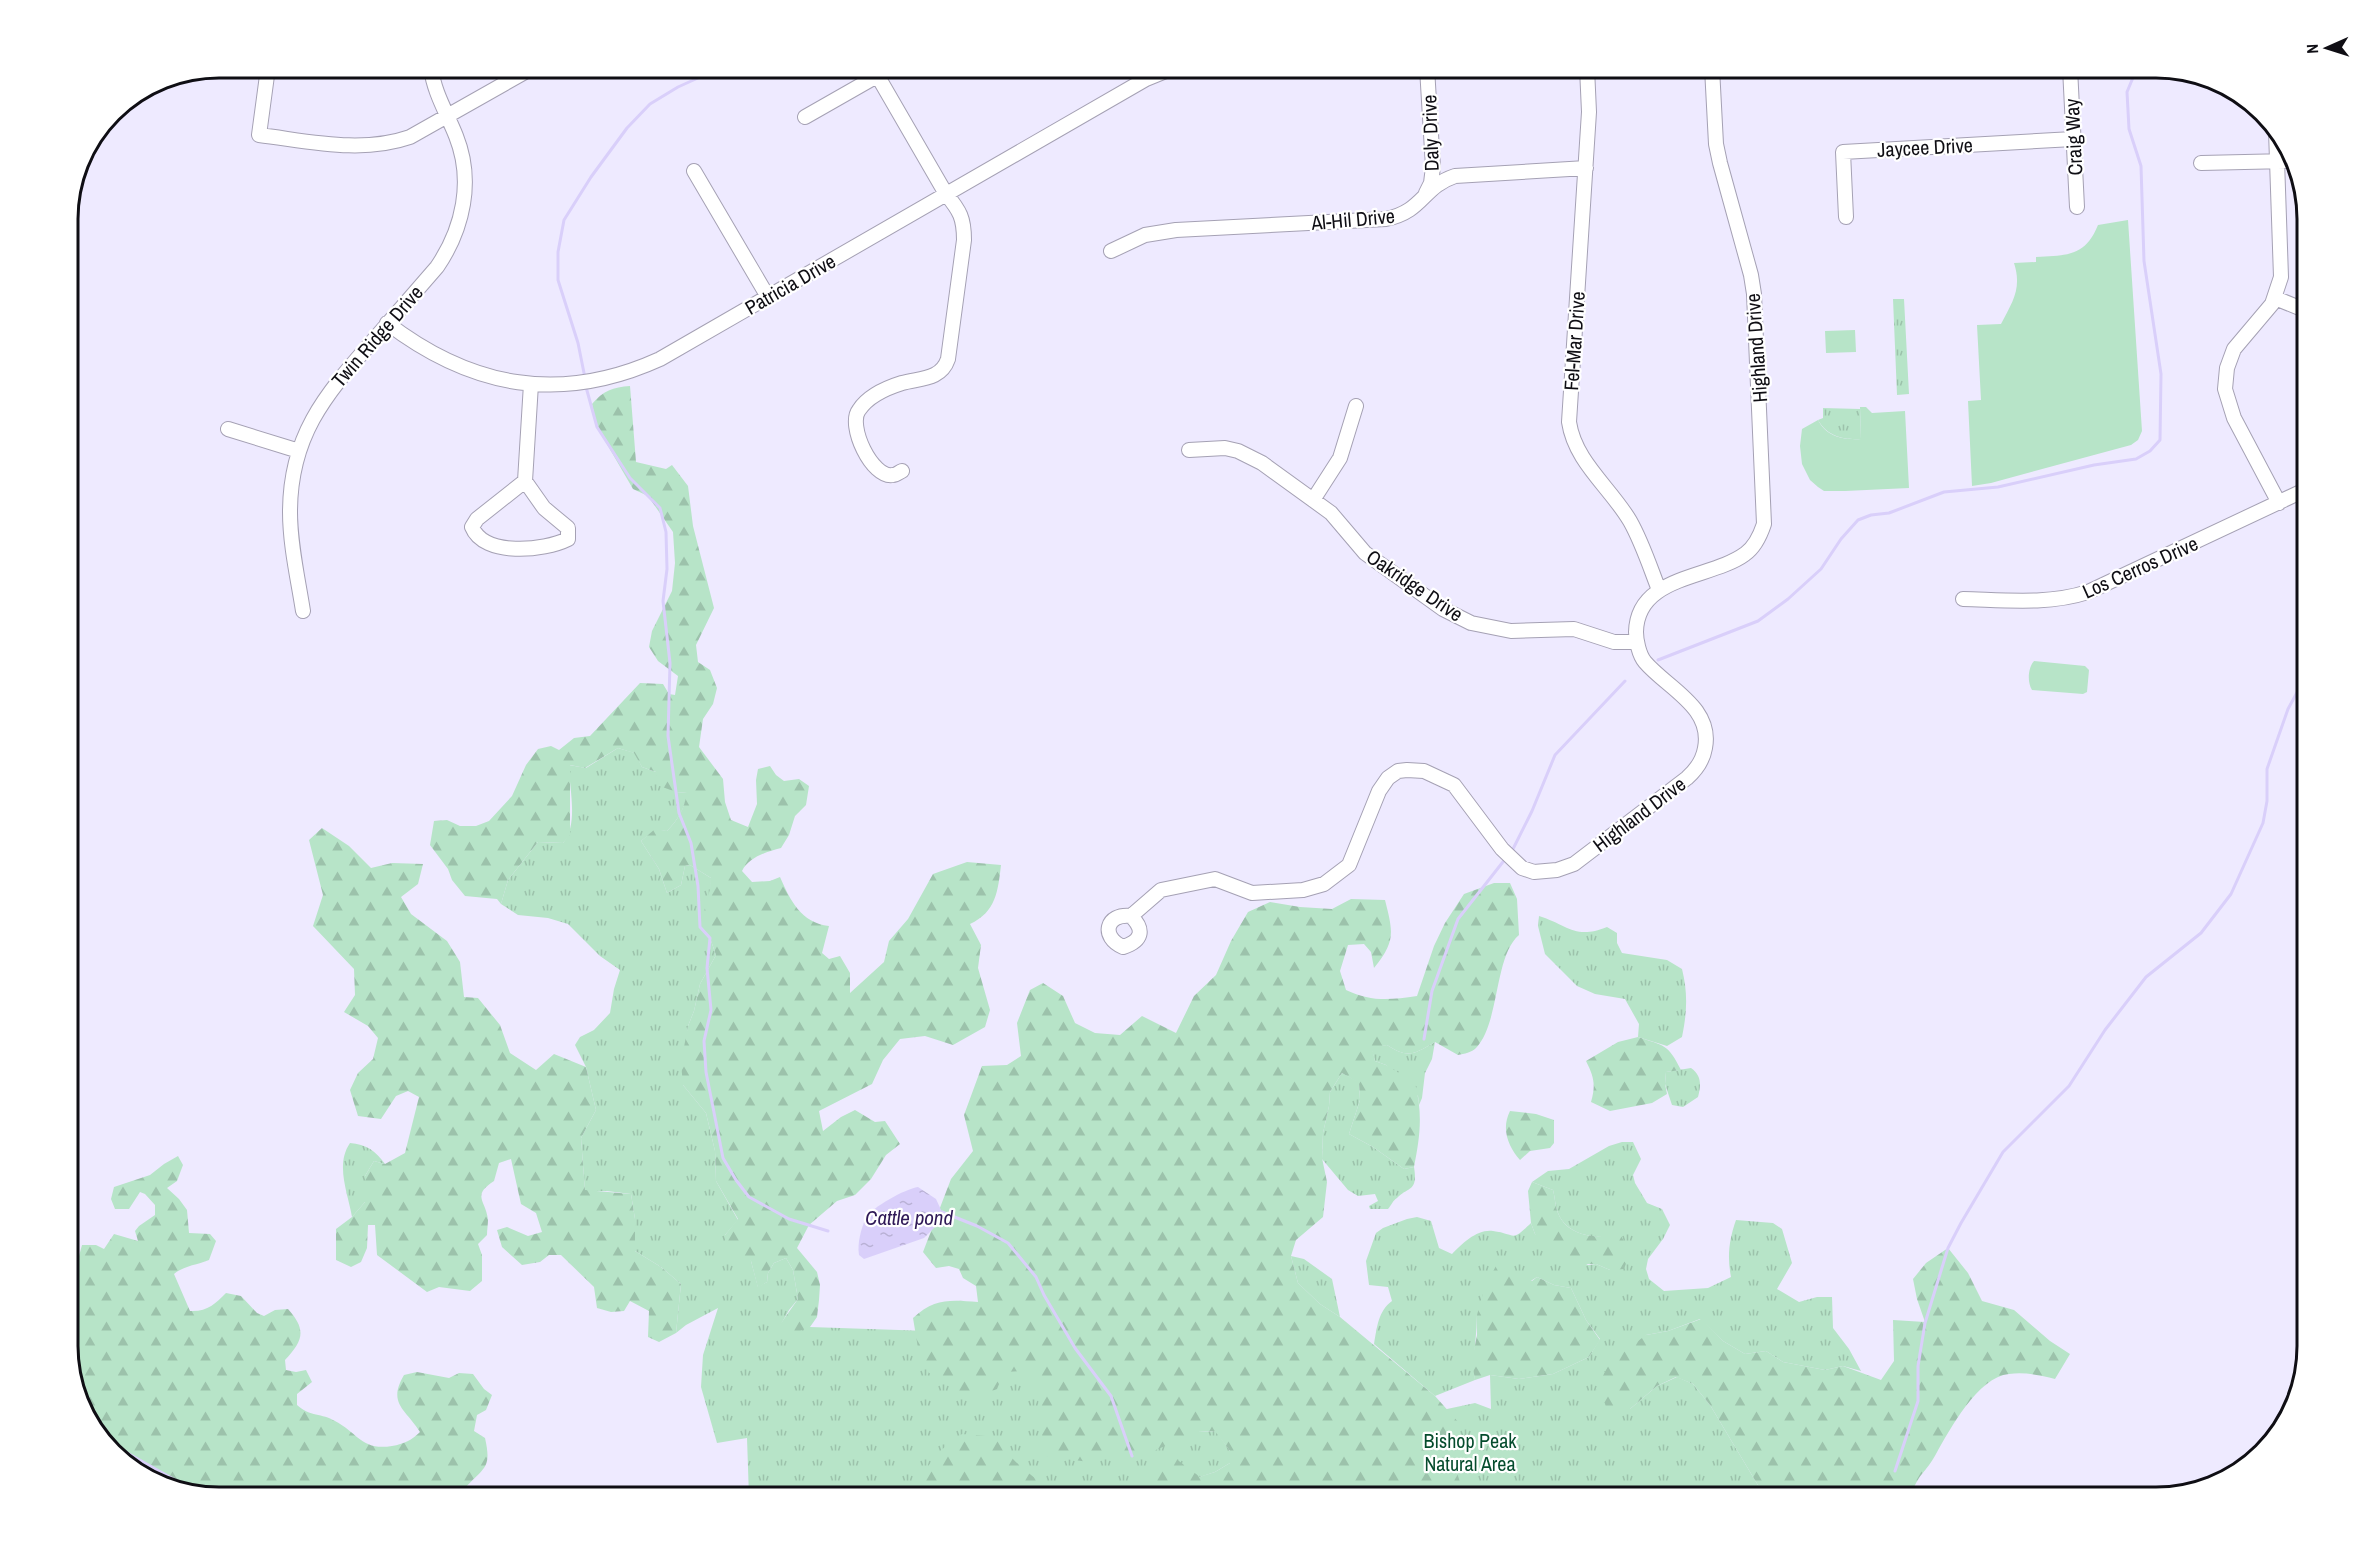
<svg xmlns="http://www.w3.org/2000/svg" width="2375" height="1565" font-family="'Archivo Narrow',sans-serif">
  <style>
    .grass { fill: url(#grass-tufts) }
    .forest { fill: url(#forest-firs) }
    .pitch { fill: #b7e4c8 }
    .water { fill: url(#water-ripples) }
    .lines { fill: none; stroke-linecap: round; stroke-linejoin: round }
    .stream { stroke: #d9cffa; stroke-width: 3 }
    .minor-casing { stroke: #a5a1b4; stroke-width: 16 }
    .minor { stroke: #fff; stroke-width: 14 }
    .labels { text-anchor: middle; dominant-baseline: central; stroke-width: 4.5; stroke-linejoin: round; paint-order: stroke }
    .street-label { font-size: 20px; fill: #0f0e14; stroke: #fff }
    .park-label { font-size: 20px; fill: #054c2d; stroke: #fff }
    .water-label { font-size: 21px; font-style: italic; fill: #2f1957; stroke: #fff }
    .rim { fill: none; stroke: #0f0e14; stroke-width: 3 }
  </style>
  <defs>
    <pattern id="grass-tufts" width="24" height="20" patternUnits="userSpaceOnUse" patternTransform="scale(1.5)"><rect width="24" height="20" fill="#b7e4c8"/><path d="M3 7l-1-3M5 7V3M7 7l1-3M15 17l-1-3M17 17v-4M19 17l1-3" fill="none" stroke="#9cc2ab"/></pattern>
    <pattern id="forest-firs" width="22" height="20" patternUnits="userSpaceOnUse" patternTransform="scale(1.5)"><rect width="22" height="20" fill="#b7e4c8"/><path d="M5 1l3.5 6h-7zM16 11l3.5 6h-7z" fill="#9cc2ab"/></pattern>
    <pattern id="water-ripples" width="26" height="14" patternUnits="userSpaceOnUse" patternTransform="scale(1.5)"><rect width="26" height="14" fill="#d9cffa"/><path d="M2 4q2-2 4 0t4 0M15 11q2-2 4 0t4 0" fill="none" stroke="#b9b1d5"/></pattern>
  </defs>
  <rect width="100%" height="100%" fill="#eeeaff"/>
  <path class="grass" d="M1893,299H1904L1909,394L1897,395Z
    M1823,408L1860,409L1861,439C1844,440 1828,437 1818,420L1823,418Z
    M618,748L635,753L642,767L656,772L676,792L688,793C684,809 678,820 667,831L655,830L641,841L659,869L667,893L681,885L685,866L690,865L711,878L710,938L716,955L700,984L694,1011L688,1026L683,1085L706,1113L715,1151L716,1181L738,1220L725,1235L751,1261L758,1287L767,1282L768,1273L774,1263L786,1258L793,1270L798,1299L789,1310L780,1326L1196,1340L1199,1432L1216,1431L1230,1451V1463L1215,1472L1200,1477L1391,1421L1475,1403L1491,1409L1490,1375L1519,1379L1553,1374L1589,1357L1600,1339L1586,1320L1571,1288L1554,1285L1537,1277L1477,1315C1477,1337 1472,1358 1475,1380L1435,1396L1374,1344C1377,1328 1378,1311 1392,1301L1388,1287L1369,1285L1366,1261L1376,1233L1383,1228L1407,1219L1417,1217L1431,1221L1439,1248L1452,1254C1463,1243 1477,1229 1493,1231C1517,1234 1510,1243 1531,1223L1535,1234L1588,1265L1596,1264L1610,1270L1621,1237C1599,1238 1568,1238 1558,1213C1555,1206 1555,1197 1553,1190L1532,1182L1548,1171L1569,1169L1609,1146L1622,1142H1633L1641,1159L1633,1175L1635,1183L1647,1203L1662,1209L1670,1225L1663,1239L1648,1259L1646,1269L1649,1279L1664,1291L1708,1288L1731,1277C1727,1256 1729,1240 1736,1220L1773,1223L1782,1229L1792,1263L1777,1289L1799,1302L1817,1297H1832L1833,1328L1849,1349L1861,1371L1843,1366L1825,1370L1783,1362L1766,1351L1745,1354L1723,1341L1700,1319L1668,1331L1646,1335L1630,1409L1657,1386L1677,1377L1693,1384L1710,1405L1765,1497H749L747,1438L717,1443L701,1387L703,1355L718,1308L686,1325L676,1333L681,1284L661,1267L635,1251V1219L631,1194L607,1191H585L581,1138L596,1110L586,1067L575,1045L580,1037L594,1030L610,1013L614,989L620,970L600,956L568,924L548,918L518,915L501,904L508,880L538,842L563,843C579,824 569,789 569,765L586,768Z
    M1539,916C1568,925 1575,940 1607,927L1617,933V943L1622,953L1667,960L1682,969C1688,993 1687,1013 1682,1037L1667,1046L1638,1037L1639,1024L1625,999L1595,994L1577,986L1545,954L1538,926Z
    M1435,1042L1432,1059L1425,1073L1422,1098L1419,1105L1418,1096L1386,1065L1375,1061L1371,1047L1387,1045C1408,1059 1414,1054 1435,1042Z
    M1691,1068C1702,1076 1701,1085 1698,1097L1683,1107L1672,1105L1665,1084L1666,1072Z
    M1342,1073L1359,1082L1360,1100L1349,1134L1373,1147L1404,1169L1414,1167C1418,1192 1409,1186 1397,1198C1393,1200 1391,1206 1388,1209H1370L1369,1206L1378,1201L1375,1194L1358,1196L1348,1190L1322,1159L1323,1133L1329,1106L1330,1092Z
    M350,1143C366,1144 376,1151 385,1164L374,1161L365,1176V1202L352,1217C348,1193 335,1165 350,1143Z
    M1291,1256L1304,1259L1332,1279L1340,1317L1320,1304L1298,1283Z"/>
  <path class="forest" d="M630,386L636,462L666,469L672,465L688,486L693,526L714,608L696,645L698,662L710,670L717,688L713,704L703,719L699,747L723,779L725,802L731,820L748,827L757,804L756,780L758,769L770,766L776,775L784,781L799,779L809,786L806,805L795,816L789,835L781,848C766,852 749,857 742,871L752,882L770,881L780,877C790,900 801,923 829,926L822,953L829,959L840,956L850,973V993L884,962L889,941L908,919L933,874L967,862L1001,865C998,891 996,912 970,924L981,945L978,968L990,1010L985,1027L953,1045L925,1036L900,1039L883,1060L872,1084L819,1111L823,1131L841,1117L855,1110L875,1122L885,1121L900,1144L886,1155L871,1179L855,1195L837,1201L809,1225L797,1248L817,1272L820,1285L819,1300L817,1317L810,1327L790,1335L779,1326L798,1299L793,1270L786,1258L774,1263L768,1273L767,1282L758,1288L751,1261L725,1255V1235L738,1219L716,1181L715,1151L706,1113L683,1085L681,1063L688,1026L694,1011L700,984L716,955L710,938L700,927L710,889L711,878L690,865L685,866L681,885L667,893L659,869L641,841L655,829L667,831C678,820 684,809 687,793L676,792L657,785L656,772L642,767L634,753L618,748L585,768L570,765V835L563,843L538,842L508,880L501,904L497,899L465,896L452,880L448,869L430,845L434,821L447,820L460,826H476L489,821L512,796L526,765L538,749L551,746L559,750L574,738L590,736L640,683L663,684L669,694L675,695L678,676L658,661L649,647L652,631L672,591L675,563L673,532L648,496L633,489L597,427L592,404C603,391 613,387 630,386Z
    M322,828L349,846L371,868L392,863L423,864L418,884L401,897L411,914L447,941L460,962L464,997L478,998L500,1025L510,1053L536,1070L554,1054L586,1067L596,1110L581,1138L585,1190L631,1194L635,1219V1251L661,1267L681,1284L676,1333L659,1342L648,1337L649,1311L630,1301L624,1311L611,1312L597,1308L594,1287L561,1255H549L540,1262L522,1265L502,1247L497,1230L507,1227L528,1236L542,1232L536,1213L521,1204L511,1159L499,1163L494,1181C471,1196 486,1200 488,1220C488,1224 487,1230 487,1235L478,1244L482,1255V1281L470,1291L439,1287L427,1292L377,1255L375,1225H368L367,1248L361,1262L351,1267L336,1260V1229L352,1217L365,1202V1176L374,1161L385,1164L405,1153L419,1097L408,1091L396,1096L381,1119L358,1116L350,1090L358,1073L373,1059L378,1038L368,1026L344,1012L355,995L354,969L313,926L323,895L309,840Z
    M1494,883H1510L1517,899L1519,935C1494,956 1500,1023 1476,1048C1472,1052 1464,1054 1458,1055L1435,1042C1414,1054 1408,1059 1387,1045L1372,1048L1375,1061L1386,1065L1415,1083C1423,1114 1420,1137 1414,1167L1404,1169L1373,1147L1349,1134L1360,1100L1359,1083L1342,1073L1330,1092L1329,1106L1323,1133L1322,1158L1327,1182L1323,1217L1296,1240L1291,1256L1298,1283L1320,1304L1340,1317L1435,1396L1460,1424L1454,1464L1465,1497H1125C1138,1479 1154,1467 1175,1458L1200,1477L1215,1472L1230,1463V1451L1215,1431L1198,1432L1151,1452L1132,1456L1106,1455L1089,1462L1045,1456L1039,1413L1038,1387L1024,1371L1004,1372L997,1389C961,1405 958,1386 929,1373L918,1348L913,1318C935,1298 950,1300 978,1302L976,1286L963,1278L959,1269L949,1266L936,1268L923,1252L951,1179L973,1151L964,1115L982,1066L1007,1065L1021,1056L1017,1023L1030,990L1043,983L1063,996L1075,1023L1095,1033L1120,1035L1142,1016L1176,1033L1194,996L1216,975L1231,941L1248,912L1270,902L1300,907L1332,909L1351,899L1385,900C1393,932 1396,941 1374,968L1371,952L1364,944L1348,945L1340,971L1346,990C1371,1002 1390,1000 1417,996L1434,946L1445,923L1464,894Z
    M1638,1037C1665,1046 1668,1044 1681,1070L1666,1072L1665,1084L1667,1094L1652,1103L1610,1111L1591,1102C1596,1085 1594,1077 1586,1061L1618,1042Z
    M1510,1111L1536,1114L1554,1120V1143L1550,1148L1530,1151L1520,1160C1508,1146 1501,1129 1510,1111Z
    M178,1156L183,1165L177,1181L167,1188L179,1199L187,1210L189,1233L210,1234L216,1241L209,1260C197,1265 183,1266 174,1274L190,1311C207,1312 215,1304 226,1293L241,1296L257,1313L264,1316L275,1310L288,1309C307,1330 303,1341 285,1360L286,1370L296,1372L306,1370L312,1382L297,1394V1405C310,1417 322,1413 335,1421C358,1433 362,1451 392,1446C404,1444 412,1440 420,1432C406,1409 387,1404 404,1375L417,1372L449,1378L459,1373L473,1374L484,1389L492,1395L486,1410L477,1415L474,1431L485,1438C492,1469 484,1467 465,1488L467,1497H219L135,1472L88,1422L68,1356V1236L73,1250V1258L79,1256L82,1245H96L104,1249L114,1234L138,1241L135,1231L139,1226L155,1215V1205L145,1194L140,1192L129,1209H115L111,1199L114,1187L150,1175L164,1164Z
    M1532,1182L1553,1190C1555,1197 1555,1206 1558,1213C1568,1238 1599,1238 1621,1236L1630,1252L1624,1269L1610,1270L1596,1264H1567L1552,1253L1535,1234L1531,1223L1528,1191Z
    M1948,1248L1968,1273L1982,1301L2014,1310L2050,1341L2070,1354L2055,1379C2040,1375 2025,1372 2009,1374C1978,1377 1950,1429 1936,1454C1926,1473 1917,1474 1911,1497H1765L1710,1405L1693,1384L1676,1377L1657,1386L1630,1409L1609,1410L1596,1389L1610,1362L1646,1335L1668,1331L1701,1319L1723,1341L1745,1354L1766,1351L1783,1362L1825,1370L1843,1366L1881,1380L1894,1361L1893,1320L1925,1322L1917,1299L1913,1279L1926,1263Z
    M1497,1264L1532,1281L1537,1277L1554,1285L1571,1288L1586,1320L1600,1340L1589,1357L1553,1374L1519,1379L1490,1375L1475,1380L1472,1361L1477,1335V1315L1485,1287Z
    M962,1434L997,1437C1010,1463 1038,1480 1061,1497H930L920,1481C930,1460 942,1447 962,1434Z"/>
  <path class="pitch" d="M2128,220L2142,431L2138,440L2131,445L1991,483L1972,486L1968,401L1981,400L1977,325L2001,324C2013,301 2022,288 2014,263L2036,262V257C2067,255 2085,257 2098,225Z
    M1855,330L1856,352L1826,353L1825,331Z
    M1860,407H1866L1872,413L1905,411L1909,488L1845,491H1824L1818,487L1810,480L1802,464L1800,446L1802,429L1818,420C1827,437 1843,440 1861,439Z
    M2034,661L2085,666L2089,670L2087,692L2083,694L2032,690C2027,682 2028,668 2034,661Z"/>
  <path class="water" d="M918,1187L936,1199L942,1212L936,1226L924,1238L864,1259L859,1255C857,1244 861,1228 866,1218C872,1207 905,1189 918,1187Z"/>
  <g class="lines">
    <path class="stream" d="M585,378L578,343L558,280V252L564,220L591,177L627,128L650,104L678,87L720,68
      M586,387L597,427L630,478L660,508L666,532L667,569L663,601L670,663L668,736L679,813L691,843L698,886L700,927L710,938L707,968L711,1010L704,1041L706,1072L723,1158L736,1180L749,1197L789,1219L828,1231
      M1658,660L1758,621L1788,599L1821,569L1841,539L1858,520L1871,515L1889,513L1944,492L1998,487L2094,465L2136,459L2150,451L2160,440L2161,374L2144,261L2141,166L2129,129L2127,92L2137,68
      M1512,851L1532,811L1555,755L1625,681
      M1424,1039L1432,991L1458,919L1506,858
      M942,1212L977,1226L1008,1243L1036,1277L1044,1295L1075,1348L1111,1396L1132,1456
      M106,1441L182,1484L216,1497
      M1895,1471L1918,1401V1366L1925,1323L1948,1248L1961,1223L2003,1152L2069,1086L2105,1030L2146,977L2201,933L2231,894L2263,823L2267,801V769L2288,709L2307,674"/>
    <g class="minor-casing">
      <path id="minor" d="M268,68L259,135C309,141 361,154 410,137L532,68
        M873,68L946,194C960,211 964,218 964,240L948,359C941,380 920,378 902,383C886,388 868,396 859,410C847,425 872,479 893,475C897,475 899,472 902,471
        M1587,68L1589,112L1569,422C1575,462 1610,487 1630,521C1642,542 1650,567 1659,590
        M2070,68L2077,207
        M805,117L891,68
        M2276,131L2281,277L2272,304L2234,349L2227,368L2225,389L2234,418L2279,503
        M2201,163L2292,161
        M694,171L768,297
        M1426,193L1431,183L1433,167L1427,68
        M1846,217L1843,152L2073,139
        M1111,251L1145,235L1176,230L1386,219C1424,211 1422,187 1455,176L1586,168
        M2275,298L2307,311
        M387,323C472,388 561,404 660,359L1146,79L1173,68
        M228,429L299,451
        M1189,450L1225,448L1238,451L1262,463L1331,513L1365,553L1443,609L1471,623L1511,631L1574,629L1614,642H1637
        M525,481L544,508L568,528V539C544,551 484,557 472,527L477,519Z
        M525,481L531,384
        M1313,500L1340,458L1356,406
        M1963,599C2004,600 2048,605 2088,592L2307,489
        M303,611C298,579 290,545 290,512C290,437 324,396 371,343C393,318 415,292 437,267C463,229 474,181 456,136C447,113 434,93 431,68
        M1131,916C1145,930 1142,941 1123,947C1100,937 1106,913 1131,916L1161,890L1215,879L1252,893L1303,890L1324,884L1349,865L1379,791L1388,778L1398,771L1407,770L1424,771L1454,785L1502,849L1522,868L1534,872L1557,870L1574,864L1687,778C1696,770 1703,760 1705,748C1713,707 1667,688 1645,662C1639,655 1636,640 1636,632C1637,575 1711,579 1745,554C1755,547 1760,536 1764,524L1754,294L1751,275L1720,163L1716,144L1712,68"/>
    </g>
    <use href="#minor" class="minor"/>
  </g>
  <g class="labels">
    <g class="street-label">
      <text transform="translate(1430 133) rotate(-92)">Daly Drive</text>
      <text transform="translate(2073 137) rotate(-93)">Craig Way</text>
      <text transform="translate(1925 147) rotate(-3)">Jaycee Drive</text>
      <text transform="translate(1353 219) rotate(-5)">Al-Hil Drive</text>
      <text transform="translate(790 284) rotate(-30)">Patricia Drive</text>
      <text transform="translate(377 336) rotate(-49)">Twin Ridge Drive</text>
      <text transform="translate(1574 341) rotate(-86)">Fel-Mar Drive</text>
      <text transform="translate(1756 348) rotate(-94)">Highland Drive</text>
      <text transform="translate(2140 567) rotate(-24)">Los Cerros Drive</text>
      <text transform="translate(1415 585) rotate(34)">Oakridge Drive</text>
      <text transform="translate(1639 814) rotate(-37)">Highland Drive</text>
    </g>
    <g class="park-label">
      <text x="1470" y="1440">Bishop Peak<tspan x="1470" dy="23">Natural Area</tspan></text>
    </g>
    <g class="water-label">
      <text x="909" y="1217">Cattle pond</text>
    </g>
  </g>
  <path d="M0 0H2375V1565H0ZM219 78H2156A141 141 0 0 1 2297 219V1346A141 141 0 0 1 2156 1487H219A141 141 0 0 1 78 1346V219A141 141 0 0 1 219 78Z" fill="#fff" fill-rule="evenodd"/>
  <path class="rim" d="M219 78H2156A141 141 0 0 1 2297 219V1346A141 141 0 0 1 2156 1487H219A141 141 0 0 1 78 1346V219A141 141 0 0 1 219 78Z"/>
  <g transform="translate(2327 48) rotate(267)" stroke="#ffffff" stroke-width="4.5" paint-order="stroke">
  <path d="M0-4.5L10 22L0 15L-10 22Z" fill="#0f0e14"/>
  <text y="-9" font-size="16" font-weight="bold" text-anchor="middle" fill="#0f0e14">N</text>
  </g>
</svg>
